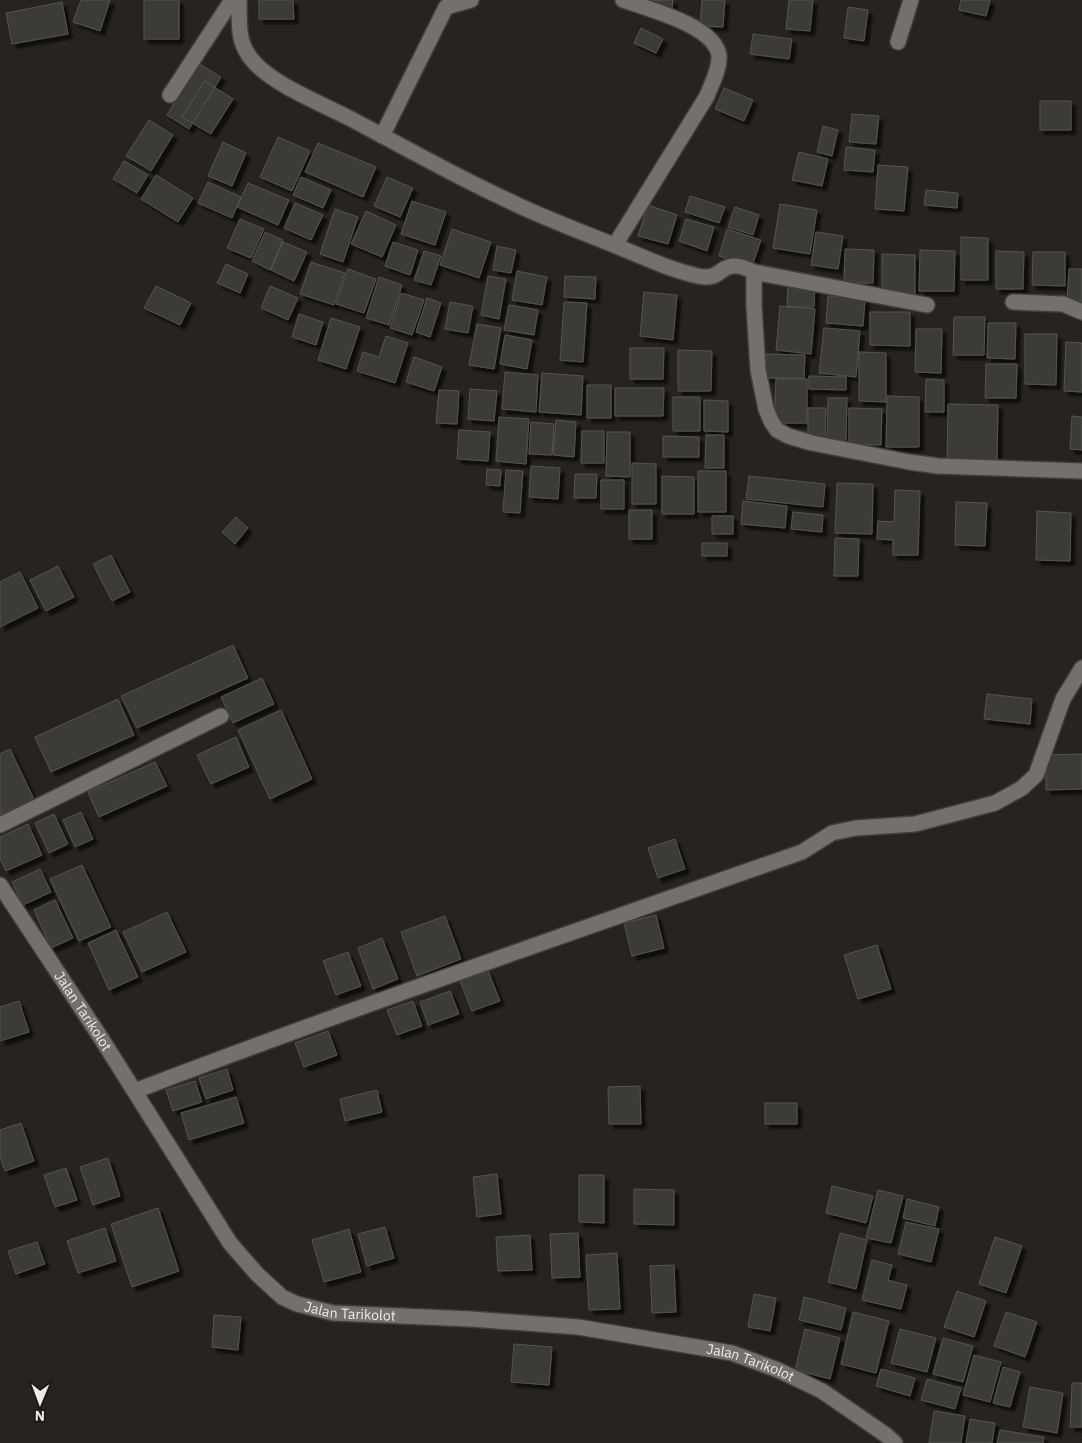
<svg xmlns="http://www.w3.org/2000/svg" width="1082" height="1443" font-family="'IBM Plex Sans',sans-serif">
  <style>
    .building { fill: #3d3b37; stroke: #565350; filter: url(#shadow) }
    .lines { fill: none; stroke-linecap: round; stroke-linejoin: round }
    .minor-casing { stroke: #413e3c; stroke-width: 18 }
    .tertiary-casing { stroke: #413e3c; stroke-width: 18 }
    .minor { stroke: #74706e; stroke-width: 15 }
    .tertiary { stroke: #74706e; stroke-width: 15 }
    .labels { text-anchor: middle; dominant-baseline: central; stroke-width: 4.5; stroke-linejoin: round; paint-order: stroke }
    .street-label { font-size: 14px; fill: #edeae9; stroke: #1d1a18 }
  </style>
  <defs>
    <filter id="shadow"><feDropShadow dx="4.5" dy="4.5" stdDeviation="1" flood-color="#0009"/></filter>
  </defs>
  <rect width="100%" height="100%" fill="#272321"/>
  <path class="building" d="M81,0H110L100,31L73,22Z
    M144,0H179V39H144Z
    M259,0H293L294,19H259Z
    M648,0H673L672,9L647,8Z
    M702,0H725L723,27L700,26Z
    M789,0H813L810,31L786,29Z
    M961,0H990L986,16L959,10Z
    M62,2L68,34L12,44L6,13Z
    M848,7L868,10L864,41L844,38Z
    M641,28L663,39L656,53L634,43Z
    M753,34L792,39L789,59L750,54Z
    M198,63L221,77L189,129L167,115Z
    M205,81L233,99L211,134L182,117Z
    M724,88L753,100L744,121L715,109Z
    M1040,101H1071V130H1040Z
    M852,114L879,116L876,144L849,142Z
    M149,120L173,135L151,171L126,156Z
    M823,126L838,130L832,156L817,152Z
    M278,137L310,151L292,191L260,177Z
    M223,142L246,153L232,186L208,176Z
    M318,143L376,167L363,197L305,172Z
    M846,147L875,150L873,172L844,170Z
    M799,152L828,159L822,186L792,180Z
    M124,161L148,175L137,193L113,179Z
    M878,165L908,167L904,211L875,209Z
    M156,175L193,198L178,222L141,199Z
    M301,177L331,190L323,208L293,195Z
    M387,177L413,188L400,217L374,206Z
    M208,182L241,197L232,218L198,203Z
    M248,183L289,200L278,225L237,207Z
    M926,190L958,193L957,208L924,205Z
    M690,196L725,207L719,223L685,212Z
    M412,201L446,212L435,245L401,234Z
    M295,203L323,215L311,240L284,228Z
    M780,204L817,210L810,254L773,248Z
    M648,205L677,215L668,244L638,236Z
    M735,207L759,215L753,235L728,227Z
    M335,209L358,217L343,262L320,254Z
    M366,211L396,225L382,257L351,244Z
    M240,219L264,229L251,258L227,248Z
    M686,219L714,227L707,251L679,241Z
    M452,229L491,242L479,278L440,265Z
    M727,229L761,240L752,266L719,256Z
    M265,232L283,240L270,270L252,261Z
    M816,232L843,236L838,269L811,265Z
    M961,237L988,238V280H961Z
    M283,242L307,252L294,281L271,270Z
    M393,242L418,250L410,275L385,266Z
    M497,246L516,250L511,273L493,270Z
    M845,249L874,250L873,283H844Z
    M920,250L955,251L954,291H919Z
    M424,251L441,256L431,285L414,280Z
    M996,251L1024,252L1023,289H996Z
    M1033,252H1065V286L1032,285Z
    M882,254L915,255V296L882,295Z
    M311,262L345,273L334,305L300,294Z
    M226,264L248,274L240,293L217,283Z
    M348,269L376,279L364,313L336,304Z
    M1069,269H1082V301H1067Z
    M517,271L547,277L542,305L512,300Z
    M488,276L506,279L499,319L481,315Z
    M565,276L596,277L595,299L564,297Z
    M379,277L402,285L389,325L366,318Z
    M788,284L815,285L814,307H787Z
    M156,286L191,303L180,325L144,308Z
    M270,286L298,298L288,320L261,308Z
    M644,292L677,295L673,340L640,336Z
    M401,293L424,300L412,335L390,328Z
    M828,296L865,299L863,326L826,323Z
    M427,298L441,303L430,337L416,332Z
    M450,302L473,306L468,333L445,329Z
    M564,302L587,303L583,362L560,360Z
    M509,305L538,310L534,335L504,330Z
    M780,306L815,309L811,354L776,350Z
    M870,312H910V346L870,345Z
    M299,314L323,322L316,345L292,337Z
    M954,317H985L984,355H953Z
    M331,318L360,327L346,369L318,360Z
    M988,323H1016L1015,359L987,358Z
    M477,324L501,328L494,369L469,365Z
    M824,328L860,331L856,377L819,373Z
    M916,329H942L941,373L915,372Z
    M1025,334H1057L1056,385L1025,384Z
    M505,335L532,340L527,369L500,364Z
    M386,336L408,343L395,383L357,371L363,352L379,357Z
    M1066,342L1082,343V392L1064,391Z
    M630,348H664L663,379H630Z
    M678,350L712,351L711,391H678Z
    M859,352L886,353V402L859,401Z
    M766,354L805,355L804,378H766Z
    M414,357L442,367L434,391L406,382Z
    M986,364H1017L1016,398H985Z
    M505,372L538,375L536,412L502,409Z
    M542,373L583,376L581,415L539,412Z
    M809,376L846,377V390L809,389Z
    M776,379H807V423H774Z
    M926,379L944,380V412H925Z
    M587,385H611V418H587Z
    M615,388H664L663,416H615Z
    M470,389L497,391L494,421L468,419Z
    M439,390L459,391L457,424L436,423Z
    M887,396L919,397V447H886Z
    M673,397H700V431H673Z
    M828,398H847L846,443H827Z
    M704,400L728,401V432L704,431Z
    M948,404L998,405L997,463L947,462Z
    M808,408H826L825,438H808Z
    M849,408L882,409L881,445L849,444Z
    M1072,416L1082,417V450L1070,449Z
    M499,417L529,419L526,464L496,461Z
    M556,420L576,422L574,457L553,455Z
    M531,422L554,424L552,455L529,454Z
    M459,430L490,432L488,461L457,459Z
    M582,431H604V463H581Z
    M607,432H630V477L606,476Z
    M706,435H724V468H705Z
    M663,436L699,437V457H663Z
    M632,463L656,464V504H632Z
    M531,466L560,468L558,499L529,497Z
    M487,469L501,470L500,486L486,485Z
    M506,470L523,471L520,513L503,512Z
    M698,471H726V512H698Z
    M575,474H597L596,498H574Z
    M662,476L694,477V514H662Z
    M749,476L825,484L823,507L746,499Z
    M601,480H624V509H601Z
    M837,483L873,484L872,534L835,533Z
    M895,490L920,491L918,555H893V540L877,539L878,521L894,522Z
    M743,501L787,506L785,528L741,524Z
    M956,502L987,503L985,546L955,545Z
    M629,510H652V539H629Z
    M1037,511L1071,513L1070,561L1036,560Z
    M793,512L823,515L822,532L791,529Z
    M712,516H733V534H712Z
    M236,517L248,528L235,544L222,532Z
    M835,538L859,539L858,576H834Z
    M702,543H727V556H702Z
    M111,555L130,592L112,601L93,564Z
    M58,566L74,597L46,611L30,580Z
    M20,572L38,608L0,627V582Z
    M233,645L248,678L137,728L121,696Z
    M262,678L274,704L233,723L221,697Z
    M987,694L1032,699L1030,724L984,719Z
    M118,699L134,735L51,772L35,737Z
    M281,710L312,779L270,799L238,730Z
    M236,737L249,767L211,784L197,755Z
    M10,749L34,799L0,815V754Z
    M1082,754V789L1046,790V755Z
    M155,762L167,786L99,817L88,792Z
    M81,812L93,839L75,847L63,820Z
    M54,814L68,844L49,853L35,823Z
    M28,824L42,855L6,871L0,859V837Z
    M675,839L685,869L658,878L648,848Z
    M82,865L111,927L79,941L50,879Z
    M40,869L51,892L23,905L12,882Z
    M55,900L73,938L51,948L34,910Z
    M167,912L186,952L142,972L123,932Z
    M656,915L664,948L632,956L624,923Z
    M445,916L461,959L417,976L401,932Z
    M116,930L138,977L109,990L88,943Z
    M382,938L398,979L373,989L358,948Z
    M877,945L891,989L858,999L844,955Z
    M348,952L361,986L336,995L323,961Z
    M488,971L500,1001L472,1011L460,981Z
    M450,991L459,1014L428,1025L420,1002Z
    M19,1001L29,1032L0,1041V1007Z
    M413,1001L422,1026L397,1035L387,1010Z
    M328,1031L337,1055L304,1067L295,1043Z
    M227,1069L233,1090L206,1099L199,1078Z
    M195,1081L202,1102L173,1111L166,1090Z
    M640,1086L641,1124H609L608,1087Z
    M377,1090L382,1112L345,1121L340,1099Z
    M236,1097L244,1123L189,1140L181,1113Z
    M765,1103H797V1124H765Z
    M21,1123L34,1161L5,1171L0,1157V1130Z
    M108,1158L120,1196L93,1205L80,1167Z
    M66,1168L77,1200L55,1207L44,1175Z
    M497,1174L501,1214L477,1217L473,1177Z
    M579,1175H604V1223L579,1222Z
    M832,1186L873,1196L866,1223L826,1213Z
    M634,1189L674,1190V1225L634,1224Z
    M878,1190L903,1196L891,1243L866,1238Z
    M907,1199L939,1207L935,1226L903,1218Z
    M158,1208L179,1271L132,1287L111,1224Z
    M906,1222L939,1229L931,1262L898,1254Z
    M385,1227L394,1258L367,1266L358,1234Z
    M105,1228L116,1261L78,1273L67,1241Z
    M349,1229L361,1272L324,1282L312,1240Z
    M578,1233L580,1277L552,1278L550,1234Z
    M840,1233L867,1240L856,1289L828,1282Z
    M530,1235L532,1270L498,1271L496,1237Z
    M995,1237L1022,1246L1006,1293L979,1284Z
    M37,1242L45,1264L16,1274L8,1251Z
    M617,1253L620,1309L589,1310L586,1255Z
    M872,1260L892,1265L888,1280L907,1285L901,1309L862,1300Z
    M674,1265L676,1312L652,1313L650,1266Z
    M957,1291L986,1301L974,1337L944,1327Z
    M754,1294L776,1298L770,1331L748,1327Z
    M804,1297L846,1308L841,1330L799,1320Z
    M853,1312L889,1321L876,1373L841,1364Z
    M1006,1312L1037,1322L1025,1357L994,1346Z
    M214,1315L241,1317L238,1350L212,1347Z
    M805,1329L840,1338L830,1379L795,1370Z
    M900,1329L936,1338L927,1372L891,1363Z
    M943,1338L973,1346L963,1382L933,1374Z
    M514,1344L552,1347L549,1385L511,1382Z
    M974,1355L1001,1362L990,1402L963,1395Z
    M1003,1367L1020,1372L1010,1407L993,1403Z
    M881,1369L915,1378L910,1396L876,1386Z
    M927,1379L961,1388L955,1409L921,1400Z
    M1072,1383H1082V1427H1070Z
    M1030,1387L1063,1393L1057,1433L1023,1427Z
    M934,1411L965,1416L961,1443H929Z
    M970,1419L995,1423L992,1443H966Z
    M1000,1430L1044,1437L1043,1443H997Z"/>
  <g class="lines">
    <g class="minor-casing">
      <path id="minor" d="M239,0C240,23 236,42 253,61C273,85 325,105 353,120C404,147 453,175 505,199C539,216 574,229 609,243C639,255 667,269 698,276C719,281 719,267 733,266C740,265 748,269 754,272V306L758,370L766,409L771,421L777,430L788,436L812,443L909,462L938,466L1082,471
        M898,42L911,0
        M170,95L232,0
        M382,136L446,7L471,0
        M615,245L707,96C711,85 720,69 719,56C716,26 648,9 623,0
        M754,272L927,305
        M1013,302L1063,304L1082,312
        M0,825L221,716
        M135,1091C355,1007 579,930 802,852L832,833L856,828L915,824L995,803L1022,788L1036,775L1063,699L1082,668"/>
    </g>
    <g class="tertiary-casing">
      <g id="tertiary">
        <path id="s1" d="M0,885L101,1038L230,1243L257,1274L282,1297L297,1304L333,1313L471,1319L578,1327L732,1353L778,1370L822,1391L886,1435L895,1443"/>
      </g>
    </g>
    <use href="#minor" class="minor"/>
    <use href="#tertiary" class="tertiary"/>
  </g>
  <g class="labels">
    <g class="street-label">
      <text stroke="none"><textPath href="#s1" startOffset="151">Jalan Tarikolot</textPath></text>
      <text stroke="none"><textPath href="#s1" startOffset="571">Jalan Tarikolot</textPath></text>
      <text stroke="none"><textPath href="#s1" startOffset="976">Jalan Tarikolot</textPath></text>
    </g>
  </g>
  <g transform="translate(40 1403) rotate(181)" stroke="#1d1a18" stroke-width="4" paint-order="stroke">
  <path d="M0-4L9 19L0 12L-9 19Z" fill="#edeae9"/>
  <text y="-8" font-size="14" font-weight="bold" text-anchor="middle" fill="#edeae9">N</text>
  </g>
</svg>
